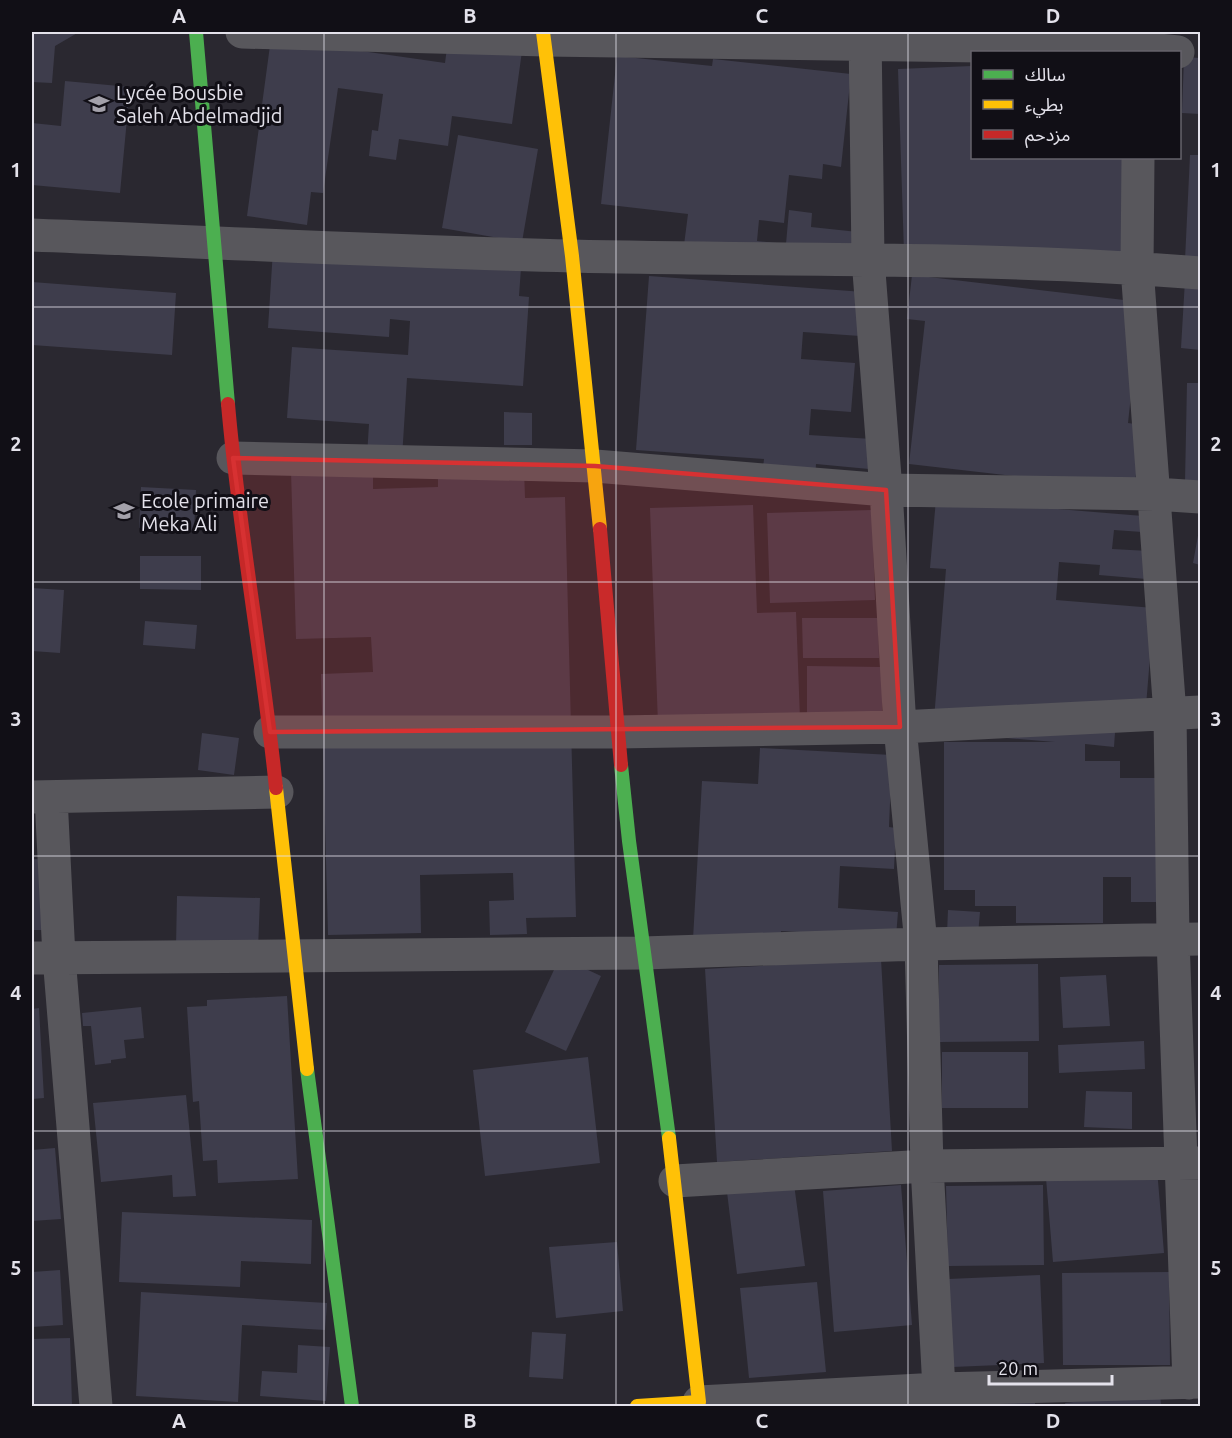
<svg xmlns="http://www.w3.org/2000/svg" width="1232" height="1438" font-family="Ubuntu,'Noto Sans Arabic',sans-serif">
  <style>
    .building { fill: #3e3d4c }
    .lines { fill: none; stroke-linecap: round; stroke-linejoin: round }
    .street { stroke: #58575c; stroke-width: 33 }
    .fast { stroke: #4caf50; stroke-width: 14 }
    .slow { stroke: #ffc107; stroke-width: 14 }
    .jam { stroke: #c62828; stroke-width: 14 }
    .marked { fill: #d73132; fill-opacity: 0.2; stroke: #d73132; stroke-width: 4.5; stroke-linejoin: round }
    .grid { fill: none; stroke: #e4e2eb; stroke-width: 1.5; stroke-opacity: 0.55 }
    .labels { text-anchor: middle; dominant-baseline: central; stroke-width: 6; stroke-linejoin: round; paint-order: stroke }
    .poi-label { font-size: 20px; fill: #e4e2eb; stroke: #110f16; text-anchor: start }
    .neatline { fill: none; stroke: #e4e2eb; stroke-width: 2 }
    .grid-label { font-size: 20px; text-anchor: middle; font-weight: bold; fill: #e4e2eb }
  </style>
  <rect width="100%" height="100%" fill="#2a2830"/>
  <path class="building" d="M32,32H79L55,46L52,83L32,82Z
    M271,38L445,63L448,40L522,51L512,124L452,116L448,146L399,139L396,160L369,156L372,130L378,131L383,94L338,88L323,193L311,192L307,225L247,216Z
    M617,56L712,66L713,59L851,74L841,167L823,164L822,179L789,175L784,223L759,220L757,241L786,244L789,210L812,213L811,227L858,232L854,264L684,245L688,214L601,204Z
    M1184,57L1200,58V114L1182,113Z
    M972,66V158H1145L1133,257L904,253L898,69Z
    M65,81L130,87L120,193L32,185V123L61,126Z
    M458,135L538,149L522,242L442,228Z
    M1190,155H1200V261L1185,260Z
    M273,250L521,268L519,296L529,297L523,386L407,378L402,458L367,456L369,424L287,418L292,347L408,355L410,321L390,319L389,337L268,328Z
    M912,275L1141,302L1128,423L1142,425L1134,490L909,464L925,321L907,319Z
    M649,276L864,292L860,336L803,332L801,359L855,363L851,412L811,409L809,435L872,439L869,469L816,464L815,482L762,478L764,459L636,450Z
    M1185,280L1200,281V350L1181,348Z
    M32,282L176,293L172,355L32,345Z
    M1187,383H1200V482H1185Z
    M504,412L532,413V445H504Z
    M524,469L525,498L565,497L576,917L526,918L527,934L490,935L489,901L514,900L513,873L420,875L421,933L328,935L321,674L373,672L371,637L296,639L291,471L373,470V489L438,487V471Z
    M141,487L196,490L194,531L139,528Z
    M936,499L1143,516L1142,532L1114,530L1112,549L1149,551L1146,579L1099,575L1100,565L1059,562L1056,600L1154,608L1146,706L1117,704L1114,747L1085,744V761H1120V778H1161V902H1131V877H1103V923H1016V906H975V890H944V742H1055L933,732L946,569L930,568Z
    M753,505L757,613L796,612L800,719L658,724L650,508Z
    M872,510L875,600L770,603L767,513Z
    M1199,530H1200V565L1193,563Z
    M140,556H201V590L140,589Z
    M32,588L64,590L60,653L32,651Z
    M802,618H878L879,658H803Z
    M145,621L197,625L195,649L143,645Z
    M807,666L882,667V715H807Z
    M202,733L239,738L234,775L198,770Z
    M760,748L892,755L889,827L896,828L894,869L840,866L838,908L898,912L896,937L781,931L780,944L693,939L702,781L758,784Z
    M32,859L53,860L51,930H32Z
    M177,896L260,898L258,950L176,947Z
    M948,910L980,912L978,935L947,933Z
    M560,957L601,976L566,1051L525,1032Z
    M881,959L892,1151L717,1162L705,969Z
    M1038,964L1039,1041L939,1042V965Z
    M1106,975L1110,1026L1063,1028L1060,977Z
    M287,996L298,1179L218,1183L217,1160L203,1161L199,1101L193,1102L187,1007L207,1006V1000Z
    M141,1007L144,1038L124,1040L126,1058L111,1060V1063L95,1065L91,1026H83L82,1013Z
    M39,1008L44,1098L32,1099V1009Z
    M1144,1041L1145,1069L1059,1073L1058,1045Z
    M942,1052H1028V1108H942Z
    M588,1057L600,1163L485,1176L473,1070Z
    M1086,1091L1132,1092V1129L1084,1127Z
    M186,1095L196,1196L173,1197L172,1175L101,1182L93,1103Z
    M55,1148L61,1219L32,1221V1150Z
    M1157,1169L1164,1253L1053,1262L1046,1178Z
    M794,1184L805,1266L737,1274L727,1192Z
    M901,1185L912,1325L834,1332L823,1191Z
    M1043,1185L1044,1265L948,1266L946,1186Z
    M122,1212L312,1220L311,1264L241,1261L240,1287L119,1282Z
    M617,1242L623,1311L556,1318L549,1247Z
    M60,1270L63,1325L32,1327V1272Z
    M1169,1272L1170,1365H1063L1062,1273Z
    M1040,1275L1044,1363L952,1367L948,1279Z
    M817,1282L826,1372L749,1378L740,1288Z
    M141,1292L327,1303L325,1330L242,1325L238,1402L136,1396Z
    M532,1332L566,1334L563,1379L529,1377Z
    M70,1338L72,1406H32V1339Z
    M298,1345L330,1347L326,1401L260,1396L262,1371L297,1373Z
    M1160,1392L1161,1406H1066L1065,1403Z
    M1035,1402V1406H962V1404Z"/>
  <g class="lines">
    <path class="street" d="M242,32L545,40L1138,48L1178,52
      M865,32L868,259L886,490L900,727L921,944L927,1166L939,1389
      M1138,158L1137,268L1170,714L1173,939L1189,1383
      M32,235C212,242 392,252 572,256C781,261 992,256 1200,273
      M233,458L595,466L886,490L1155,494L1200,497
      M270,732H617L900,727L1200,712
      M32,797L277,792
      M51,797L59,957L96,1406
      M32,958L643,953L921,944L1200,939
      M675,1181L927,1166L1200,1163
      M699,1402L939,1389L1200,1382"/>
    <path class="fast" d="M196,32L228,404
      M621,765L629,841L669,1138
      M307,1069L352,1406"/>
    <path class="slow" d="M543,32L572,256L600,529
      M276,788L307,1069
      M637,1406L699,1402L669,1138"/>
    <path class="jam" d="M228,404C239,532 263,660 276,788
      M600,529L621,765"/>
  </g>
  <path class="marked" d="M233,458L595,466L886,490L900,727L270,732Z"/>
  <path class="grid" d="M324,32V1406M616,32V1406M908,32V1406M32,307H1200M32,582H1200M32,856H1200M32,1131H1200"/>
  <defs>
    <g id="school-bare" transform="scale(1.62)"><path d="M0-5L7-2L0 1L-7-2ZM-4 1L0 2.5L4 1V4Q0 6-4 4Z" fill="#a3a1aa" stroke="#110f16" stroke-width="2.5" paint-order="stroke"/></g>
  </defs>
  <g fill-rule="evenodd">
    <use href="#school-bare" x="99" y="104"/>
    <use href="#school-bare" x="124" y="511"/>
  </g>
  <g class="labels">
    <g class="poi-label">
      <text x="116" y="92">Lycée Bousbie<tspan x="116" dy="23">Saleh Abdelmadjid</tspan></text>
      <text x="141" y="500">Ecole primaire<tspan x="141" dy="23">Meka Ali</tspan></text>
    </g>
  </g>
  <rect width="1232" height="1438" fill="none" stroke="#110f16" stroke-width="66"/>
  <rect x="971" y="51" width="210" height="108" fill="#110f16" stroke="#65636b" stroke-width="1.5"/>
  <rect x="983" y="70" width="30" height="9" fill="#4caf50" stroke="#65636b" stroke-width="1.5"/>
  <text x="1025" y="81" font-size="18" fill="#e4e2eb">سالك</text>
  <rect x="983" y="100" width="30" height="9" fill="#ffc107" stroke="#65636b" stroke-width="1.5"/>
  <text x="1025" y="111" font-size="18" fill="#e4e2eb">بطيء</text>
  <rect x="983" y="130" width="30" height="9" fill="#c62828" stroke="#65636b" stroke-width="1.5"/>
  <text x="1025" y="141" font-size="18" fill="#e4e2eb">مزدحم</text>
  <path d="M989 1375v9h123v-9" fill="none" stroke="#e4e2eb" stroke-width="3"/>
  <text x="998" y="1375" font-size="18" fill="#e4e2eb" stroke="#110f16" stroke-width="4.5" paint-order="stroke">20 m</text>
  <rect x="33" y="33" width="1166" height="1372" class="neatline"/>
  <g class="grid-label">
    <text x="179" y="23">A</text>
    <text x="470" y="23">B</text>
    <text x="762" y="23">C</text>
    <text x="1053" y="23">D</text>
    <text x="16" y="177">1</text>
    <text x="1216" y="177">1</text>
    <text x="16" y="451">2</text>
    <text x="1216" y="451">2</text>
    <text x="16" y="726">3</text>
    <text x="1216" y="726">3</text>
    <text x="16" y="1000">4</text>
    <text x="1216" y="1000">4</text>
    <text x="16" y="1275">5</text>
    <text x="1216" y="1275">5</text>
    <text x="179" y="1428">A</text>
    <text x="470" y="1428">B</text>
    <text x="762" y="1428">C</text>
    <text x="1053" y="1428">D</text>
  </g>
</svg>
